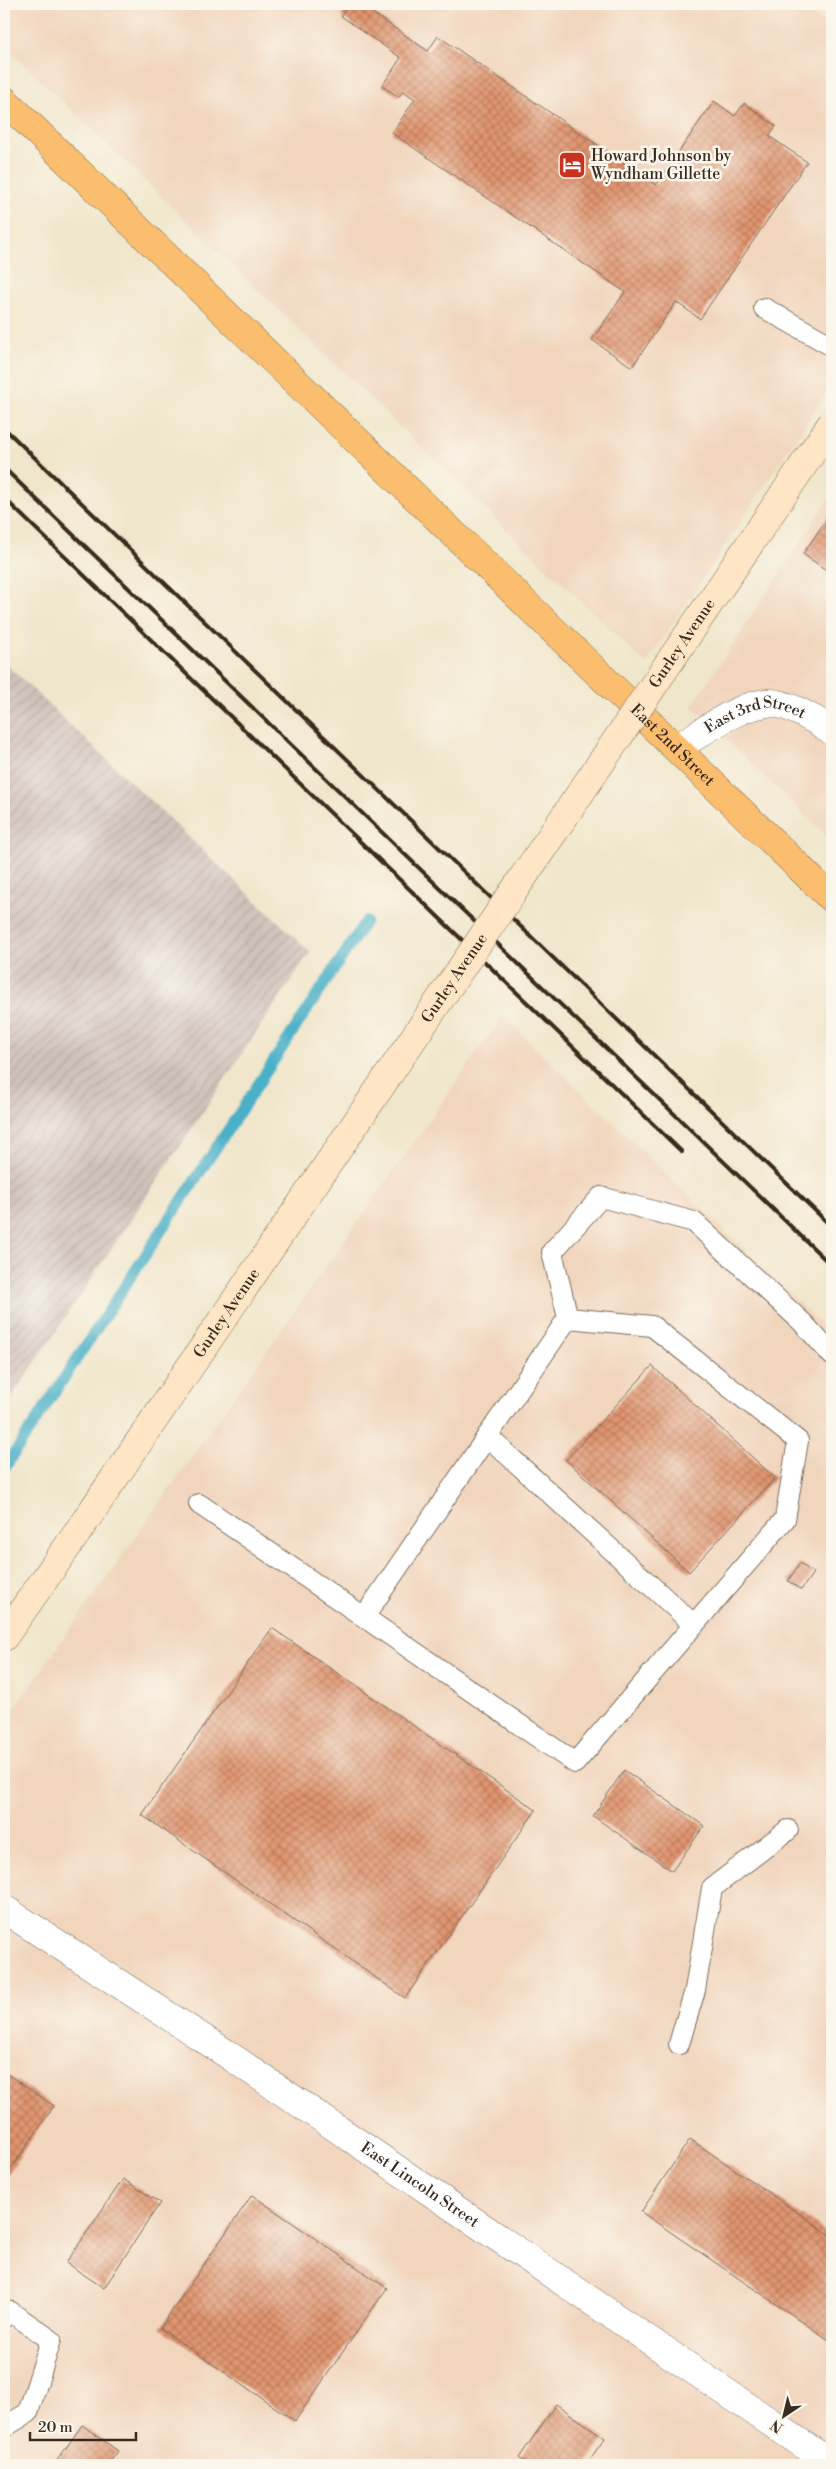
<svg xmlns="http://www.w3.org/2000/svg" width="836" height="2469" font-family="'Libre Bodoni',serif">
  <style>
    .built { fill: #f1d5bd }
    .industrial { fill: url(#industrial-furrows) }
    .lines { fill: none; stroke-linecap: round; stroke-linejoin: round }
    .stream { stroke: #49b0c8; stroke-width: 11 }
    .building { fill: url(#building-cross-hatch) }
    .lane-casing { stroke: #7a6c5b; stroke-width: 22 }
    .street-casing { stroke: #7a6c5b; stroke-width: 29 }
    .secondary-casing { stroke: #7a6c5b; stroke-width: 29 }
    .primary-casing { stroke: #7a6c5b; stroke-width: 29 }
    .lane { stroke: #fff; stroke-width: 20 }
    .street { stroke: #fff; stroke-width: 28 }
    .secondary { stroke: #fde5c5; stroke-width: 28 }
    .primary { stroke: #fbbe6e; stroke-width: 28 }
    .rail { stroke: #3b2a1e; stroke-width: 4 }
    .secondary-bridge-casing { stroke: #7a6c5b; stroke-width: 29; stroke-linecap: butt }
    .secondary-bridge { stroke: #fde5c5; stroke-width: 28 }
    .labels { text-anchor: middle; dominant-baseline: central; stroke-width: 5; stroke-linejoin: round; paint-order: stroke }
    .poi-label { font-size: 16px; fill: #3b2a1e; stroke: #fbf7ec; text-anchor: start }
    .street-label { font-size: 16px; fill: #3b2a1e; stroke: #fbf7ec }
  </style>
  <defs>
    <pattern id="industrial-furrows" width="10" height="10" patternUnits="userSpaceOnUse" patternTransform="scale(1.25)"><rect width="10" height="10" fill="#cec1ba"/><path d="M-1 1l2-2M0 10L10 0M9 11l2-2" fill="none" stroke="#b2a69f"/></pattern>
    <pattern id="building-cross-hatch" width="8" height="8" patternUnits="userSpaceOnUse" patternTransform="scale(1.25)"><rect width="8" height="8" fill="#e19570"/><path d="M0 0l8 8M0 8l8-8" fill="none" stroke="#b87a5b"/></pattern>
  </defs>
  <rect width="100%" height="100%" fill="#fbf7ec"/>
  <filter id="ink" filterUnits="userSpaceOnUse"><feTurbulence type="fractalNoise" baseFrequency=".02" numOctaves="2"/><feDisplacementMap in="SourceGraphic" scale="10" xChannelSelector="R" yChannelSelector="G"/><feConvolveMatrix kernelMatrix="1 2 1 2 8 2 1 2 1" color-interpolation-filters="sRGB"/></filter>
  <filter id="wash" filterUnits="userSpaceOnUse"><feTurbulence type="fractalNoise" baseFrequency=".0096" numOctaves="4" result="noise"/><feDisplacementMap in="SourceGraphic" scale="20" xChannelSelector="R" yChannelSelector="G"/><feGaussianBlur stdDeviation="1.12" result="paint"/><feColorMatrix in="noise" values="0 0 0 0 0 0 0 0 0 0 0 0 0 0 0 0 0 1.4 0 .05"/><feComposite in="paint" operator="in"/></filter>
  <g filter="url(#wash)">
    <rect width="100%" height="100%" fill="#f0e6cb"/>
    <path class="built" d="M4,4H797L832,28V384L646,664L4,45Z
      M832,494V841L692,706Z
      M503,1016L832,1335V2465H4V1723Z"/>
    <path class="industrial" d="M4,662L310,952L4,1409Z"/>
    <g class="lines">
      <path class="stream" d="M4,1469L366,921"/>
    </g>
    <g id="blocks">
      <path class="building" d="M349,4H371L367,9L428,51L438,36L656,185L714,101L735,116L744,103L776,126L769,136L807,162L700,319L676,302L632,367L592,340L625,292L392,133L415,99L403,91L399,97L382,86L401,58L341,16Z
        M832,511V574L803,554Z
        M652,1366L775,1478L689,1572L566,1460Z
        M800,1563L813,1573L801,1590L788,1581Z
        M272,1628L536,1810L405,1998L142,1815Z
        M624,1770L704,1826L672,1871L593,1816Z
        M4,2072L54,2106L7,2175L4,2173Z
        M690,2139L832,2236V2342L641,2212Z
        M123,2179L160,2203L104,2288L66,2263Z
        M252,2195L387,2288L295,2421L160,2328Z
        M556,2404L605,2438L586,2465H529L519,2458Z
        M82,2425L118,2451L108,2465H54Z"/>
    </g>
  </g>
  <g filter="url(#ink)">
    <use href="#blocks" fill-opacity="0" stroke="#7a6c5b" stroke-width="1"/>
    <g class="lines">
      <g class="lane-casing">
        <path id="lane" d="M764,308L832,346
          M568,1318L652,1326L798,1441L785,1519L575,1763L364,1617L568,1318L552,1252L601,1197L694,1222L803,1323L832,1355
          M487,1436L694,1625
          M199,1504L364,1617
          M679,2044L695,1990L712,1888L788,1830
          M4,2317L11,2312L51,2340L28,2413L4,2427"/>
      </g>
      <g class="street-casing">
        <g id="street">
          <path id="s1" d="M677,748C703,732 735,707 766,703C783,700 818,721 832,731"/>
          <path id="s2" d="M4,1909L221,2050L832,2464"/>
        </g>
      </g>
      <g class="secondary-casing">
        <path id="secondary" d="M4,1637L77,1533"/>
      </g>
      <g class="primary-casing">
        <g id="primary">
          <path id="s3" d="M4,100L832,899"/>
        </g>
      </g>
      <use href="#lane" class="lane"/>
      <use href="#street" class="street"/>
      <use href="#secondary" class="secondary"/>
      <use href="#primary" class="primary"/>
      <path class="rail" d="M4,428L832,1227
        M4,468L832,1266
        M4,498L682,1152"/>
      <g class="secondary-bridge-casing">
        <g id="secondary-bridge">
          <path id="s4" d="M77,1533L832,423"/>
        </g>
      </g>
      <use href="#secondary-bridge" class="secondary-bridge"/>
    </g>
  </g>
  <defs>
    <g id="hotel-square" transform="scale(1.4375)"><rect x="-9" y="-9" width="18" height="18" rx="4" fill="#c8321e" stroke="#fbf7ec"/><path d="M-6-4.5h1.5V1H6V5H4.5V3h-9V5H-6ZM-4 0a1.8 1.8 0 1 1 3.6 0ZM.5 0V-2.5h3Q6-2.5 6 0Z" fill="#fff"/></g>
  </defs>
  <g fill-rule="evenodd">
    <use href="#hotel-square" x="572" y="165"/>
  </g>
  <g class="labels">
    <g class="poi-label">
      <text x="591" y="156">Howard Johnson by<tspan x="591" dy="18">Wyndham Gillette</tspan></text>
    </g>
    <g class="street-label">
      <text stroke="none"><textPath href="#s4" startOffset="1076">Gurley Avenue</textPath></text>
      <text stroke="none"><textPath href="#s1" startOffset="88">East 3rd Street</textPath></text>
      <text stroke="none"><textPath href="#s3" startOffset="929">East 2nd Street</textPath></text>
      <text stroke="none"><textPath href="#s4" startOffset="671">Gurley Avenue</textPath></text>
      <text stroke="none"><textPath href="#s4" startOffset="266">Gurley Avenue</textPath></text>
      <text stroke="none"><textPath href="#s2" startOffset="499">East Lincoln Street</textPath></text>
    </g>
  </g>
  <rect width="836" height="2469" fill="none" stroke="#fbf7ec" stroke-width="20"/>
  <g transform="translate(784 2416) rotate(215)" stroke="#fbf7ec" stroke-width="4" paint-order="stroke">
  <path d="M0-4L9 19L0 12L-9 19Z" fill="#3b2a1e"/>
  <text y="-8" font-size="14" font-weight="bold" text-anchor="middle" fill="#3b2a1e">N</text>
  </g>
  <path d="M30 2432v8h106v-8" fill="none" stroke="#3b2a1e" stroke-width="2.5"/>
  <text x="38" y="2432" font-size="15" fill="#3b2a1e" stroke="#fbf7ec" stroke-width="4" paint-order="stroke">20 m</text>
</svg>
